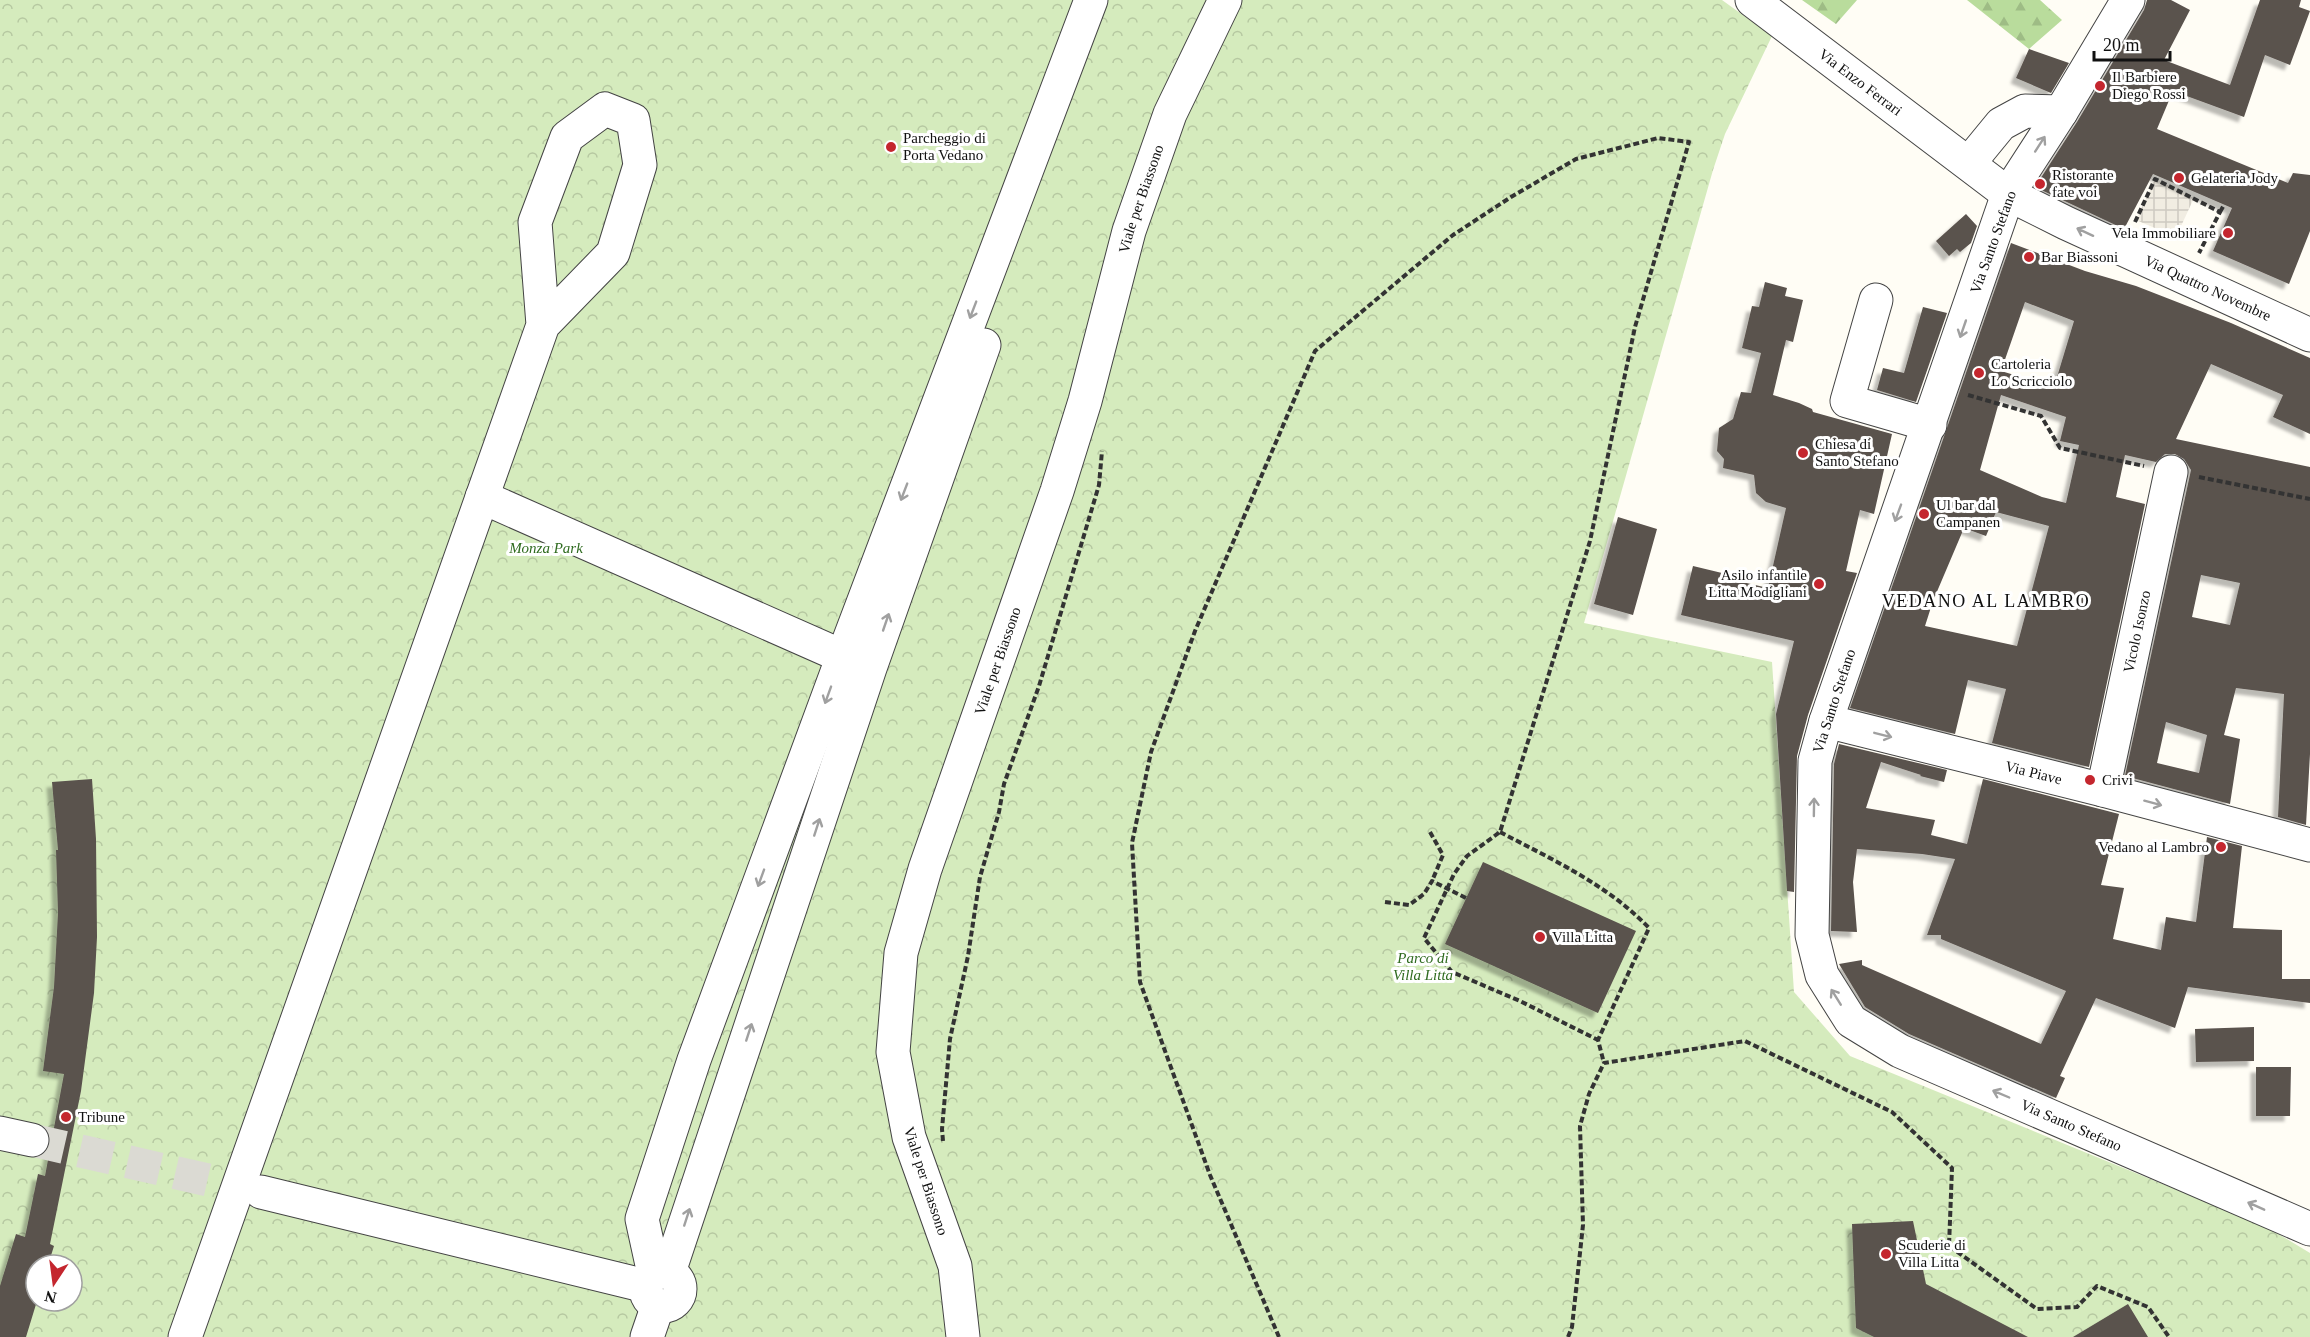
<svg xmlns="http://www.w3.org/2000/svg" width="2310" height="1337" font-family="Georgia,serif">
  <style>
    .forest { fill: url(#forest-firs) }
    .park { fill: url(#park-crowns); fill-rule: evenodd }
    .plaza { fill: url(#plaza-grid) }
    .building { fill: #5a524d; fill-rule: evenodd; filter: url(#shadow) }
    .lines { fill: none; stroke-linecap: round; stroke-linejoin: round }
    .minor-tunnel { stroke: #dbdad3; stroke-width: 33; stroke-dasharray: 33 16; stroke-linecap: butt }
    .minor-casing { stroke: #444; stroke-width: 35 }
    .path { stroke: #333; stroke-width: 4; stroke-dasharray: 6 3; stroke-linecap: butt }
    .minor { stroke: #fff; stroke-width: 33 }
    .oneway { stroke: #a0a0a0 }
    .poi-dot { fill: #c4262e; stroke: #fff; stroke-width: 2 }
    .labels { text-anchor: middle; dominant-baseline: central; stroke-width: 6; stroke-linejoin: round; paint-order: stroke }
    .poi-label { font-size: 15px; fill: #111; stroke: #fff; text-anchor: start }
    .street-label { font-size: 15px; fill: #111; stroke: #fff }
    .park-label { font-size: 15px; font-style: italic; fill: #2f6b1f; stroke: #fff }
    .quarter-label { font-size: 18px; letter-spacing: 1.5px; fill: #111; stroke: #fff }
  </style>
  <defs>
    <pattern id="forest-firs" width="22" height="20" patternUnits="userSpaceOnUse" patternTransform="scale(1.5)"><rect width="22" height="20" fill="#b9dc9c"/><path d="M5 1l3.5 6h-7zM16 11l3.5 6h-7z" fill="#9ebc85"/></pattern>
    <pattern id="park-crowns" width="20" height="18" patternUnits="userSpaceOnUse" patternTransform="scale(1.5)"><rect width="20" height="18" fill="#d5ebbd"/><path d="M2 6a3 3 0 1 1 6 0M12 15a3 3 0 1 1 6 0" fill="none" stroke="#b6c8a1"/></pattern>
    <pattern id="plaza-grid" width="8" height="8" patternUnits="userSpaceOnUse" patternTransform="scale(1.5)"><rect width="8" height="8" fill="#f1ede2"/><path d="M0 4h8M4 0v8" fill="none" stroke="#cecac1"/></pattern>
    <filter id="shadow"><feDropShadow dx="-5.5" dy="5.5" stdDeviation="1.5" flood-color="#0004"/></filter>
  </defs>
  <rect width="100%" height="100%" fill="#fffdf5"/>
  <path class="forest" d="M1802,0H1857L1836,24Z
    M1967,0H2040L2062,20L2029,49Z"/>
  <path class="park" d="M0,0H1722L1772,36L1725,134L1713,170L1584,623L1772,662L1794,992L1850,1056L2265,1226L2310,1253V1337H0ZM36,1265H72V1301H36Z"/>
  <path class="plaza" d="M2155,179L2194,198L2176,237L2136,220Z"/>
  <path class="building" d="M2147,0H2171L2190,10L2164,60L2230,85L2260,0H2301L2299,7L2310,11L2290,65L2265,55L2244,117L2173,91L2157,129L2288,183L2293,173L2310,175V231L2289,284L2213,251L2232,208L2153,174L2124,229L2035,187L2077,122L2144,10Z
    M2029,49L2069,63L2051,93L2016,78Z
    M1966,214L1977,226L1971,243L1960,252L1957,249L1949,256L1936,241Z
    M2011,243L2085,271L2136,286L2231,323L2310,358V434L2273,417L2283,395L2211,364L2176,439L2310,467V754L2306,825L2278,817L2284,694L2236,688L2224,735L2240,739L2230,804L2125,776L2191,470L2184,459L2175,454H2165L2156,462L2125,455L2116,497L2145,504L2089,767L1992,743L2006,689L1968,680L1955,734L1850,708ZM2025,302L2074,321L2054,387L2001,371ZM2001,395L2066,417L2060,441L2079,445L2066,503L2042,497L1980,470ZM1996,512L2049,526L2017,646L1925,626L1933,601L1964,528L1986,536ZM2201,575L2240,583L2230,625L2192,617ZM2166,722L2207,735L2199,773L2157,763Z
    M1765,282L1787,288L1785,296L1803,300L1793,342L1786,340L1773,395L1799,403L1812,409L1813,412L1892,434L1874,514L1860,510L1846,571L1857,573L1808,715L1797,756L1794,892L1787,891L1776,714L1794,641L1681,615L1693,566L1722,573L1721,577L1768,588L1786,508L1766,502L1756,493L1754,475L1723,468L1724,459L1717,451L1719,428L1733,419L1741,392L1751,393L1761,353L1742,348L1752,306L1759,307Z
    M1923,307L1947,313L1916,402L1877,390L1883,368L1904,373Z
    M1618,517L1657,529L1633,615L1594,604Z
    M1839,744L1947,770L1944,782L1920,776L1921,775L1881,762L1866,808L1935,820L1931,835L1967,844L1983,779L2119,814L2101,885L2124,888L2113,939L2161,950L2166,917L2196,922L2207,837L2242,846L2233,928L2282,930V979H2310V1003L2188,987L2175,1028L2096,998L2060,1076L2065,1078L2056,1098L1909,1034L1865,1007L1839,964L1862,960V965L2041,1044L2066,991L1941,939V935H1927L1955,859L1922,854L1857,849L1853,882L1857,932L1831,931L1834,764Z
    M92,779L96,839L97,937L94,993L81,1091L50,1244L54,1246L48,1265H36L37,1301L26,1337H0V1286L16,1234L25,1237L38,1174L45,1176L64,1074L43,1071L54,987L58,913L56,850H58L52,782Z
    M1483,862L1636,931L1598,1013L1445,944Z
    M2254,1027V1061L2196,1062L2195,1029Z
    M2256,1067H2291L2290,1116H2256Z
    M1913,1221L1926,1284L2028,1337H1874L1856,1328L1852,1224Z
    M2128,1304L2148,1337H2073Z"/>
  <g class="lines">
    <path class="minor-tunnel" d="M32,1140L261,1192"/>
    <g class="minor-casing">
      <g id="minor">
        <path id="s1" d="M1752,0L2008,194L2066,223L2310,335"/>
        <path id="s2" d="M2128,0L2061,112L2008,194L1826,721L1815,761L1812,935L1822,975L1851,1021L1900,1051L2310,1229"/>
        <path d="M1969,163L2001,124L2025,111L2061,112"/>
        <path d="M1876,300L1847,401L1930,425"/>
        <path d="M482,497L862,665"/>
        <path id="s3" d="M1826,721L2103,790L2310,845"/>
        <path id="s4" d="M2103,790L2171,472"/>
        <path d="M0,1133L32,1140"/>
        <path d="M261,1192L646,1286"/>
        <path d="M669,1272L870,668L984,345"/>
        <circle cx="663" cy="1289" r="17"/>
        <path d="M654,1274L642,1219L694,1060L843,656L1091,0"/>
        <path d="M185,1337L543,325L535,222L567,137L605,109L633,120L640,165L613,253L543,325"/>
        <path d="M647,1337L658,1305"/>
        <path id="s5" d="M963,1337L955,1266L909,1137L893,1052L901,953L925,869L1057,491L1085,401L1129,231L1170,114L1225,0"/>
      </g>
    </g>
    <path class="path" d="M2220,212L2224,205
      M2135,222L2155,179L2220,212L2199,253
      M1968,395L2041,416L2060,448L2144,466
      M2199,477L2310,499
      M1430,832L1443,855L1432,881
      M1500,832C1553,860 1608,885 1649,928L1598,1040L1604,1063
      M1385,902L1409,905L1424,894L1432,881L1466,898
      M943,1141L942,1129L950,1039L968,956L980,877L999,812L1004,784L1039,686L1099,485L1102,451
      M1279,1337L1210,1175L1140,982L1132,843L1151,752L1195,631L1315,351L1453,235L1511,197L1576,159L1658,138L1689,142L1635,327L1590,541L1500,832L1467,856L1454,874L1424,938L1452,972L1520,1001L1598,1040
      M1568,1337L1572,1327L1583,1225L1580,1126L1589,1094L1604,1063L1745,1041L1892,1112L1952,1168L1949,1246L2037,1309L2077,1307L2097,1286L2148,1307L2169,1337"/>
    <use href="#minor" class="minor"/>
  </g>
  <defs><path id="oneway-shaft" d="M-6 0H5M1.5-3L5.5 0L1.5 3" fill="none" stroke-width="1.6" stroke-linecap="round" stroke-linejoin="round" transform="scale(1.5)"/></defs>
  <g class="oneway">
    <use href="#oneway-shaft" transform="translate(2040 144) rotate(-57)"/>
    <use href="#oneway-shaft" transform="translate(2085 232) rotate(-155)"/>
    <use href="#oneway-shaft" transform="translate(973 310) rotate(111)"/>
    <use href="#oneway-shaft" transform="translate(1963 329) rotate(109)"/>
    <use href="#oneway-shaft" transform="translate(904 492) rotate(111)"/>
    <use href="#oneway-shaft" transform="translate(1898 513) rotate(110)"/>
    <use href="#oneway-shaft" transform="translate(886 622) rotate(-71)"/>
    <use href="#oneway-shaft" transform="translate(828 695) rotate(110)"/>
    <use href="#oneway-shaft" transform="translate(1883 735) rotate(14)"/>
    <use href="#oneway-shaft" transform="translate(2153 803) rotate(15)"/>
    <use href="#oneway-shaft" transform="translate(1814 807) rotate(-89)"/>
    <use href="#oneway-shaft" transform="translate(817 827) rotate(-72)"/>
    <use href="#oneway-shaft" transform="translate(761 878) rotate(110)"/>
    <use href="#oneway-shaft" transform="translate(1836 997) rotate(-122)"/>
    <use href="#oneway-shaft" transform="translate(749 1032) rotate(-72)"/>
    <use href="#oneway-shaft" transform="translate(2001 1094) rotate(-157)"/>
    <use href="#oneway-shaft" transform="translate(2256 1206) rotate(-156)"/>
    <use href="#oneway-shaft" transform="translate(687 1217) rotate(-72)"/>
  </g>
  <g class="poi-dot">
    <circle cx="2100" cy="86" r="6"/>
    <circle cx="891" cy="147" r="6"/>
    <circle cx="2179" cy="178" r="6"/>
    <circle cx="2040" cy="184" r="6"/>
    <circle cx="2228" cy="233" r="6"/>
    <circle cx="2029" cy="257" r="6"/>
    <circle cx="1979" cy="373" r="6"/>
    <circle cx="1803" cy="453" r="6"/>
    <circle cx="1924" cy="514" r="6"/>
    <circle cx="1819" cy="584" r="6"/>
    <circle cx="2090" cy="780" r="6"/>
    <circle cx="2221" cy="847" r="6"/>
    <circle cx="1540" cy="937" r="6"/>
    <circle cx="66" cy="1117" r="6"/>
    <circle cx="1886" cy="1254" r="6"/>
  </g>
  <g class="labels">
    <g class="poi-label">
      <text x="2112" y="77">Il Barbiere<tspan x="2112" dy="17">Diego Rossi</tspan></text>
      <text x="903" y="138">Parcheggio di<tspan x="903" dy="17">Porta Vedano</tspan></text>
      <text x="2052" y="175">Ristorante<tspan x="2052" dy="17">fate voi</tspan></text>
      <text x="2191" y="178">Gelateria Jody</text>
      <text x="2216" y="233" text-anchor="end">Vela Immobiliare</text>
      <text x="2041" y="257">Bar Biassoni</text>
      <text x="1991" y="364">Cartoleria<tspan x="1991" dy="17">Lo Scricciolo</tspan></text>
      <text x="1815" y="444">Chiesa di<tspan x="1815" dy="17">Santo Stefano</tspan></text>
      <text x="1936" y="505">Ul bar dal<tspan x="1936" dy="17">Campanen</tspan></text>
      <text x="1807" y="575" text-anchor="end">Asilo infantile<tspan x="1807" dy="17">Litta Modigliani</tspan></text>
      <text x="2102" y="780">Crivi</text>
      <text x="2209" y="847" text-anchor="end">Vedano al Lambro</text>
      <text x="1552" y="937">Villa Litta</text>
      <text x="78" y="1117">Tribune</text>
      <text x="1898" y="1245">Scuderie di<tspan x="1898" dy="17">Villa Litta</tspan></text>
    </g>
    <g class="street-label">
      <text stroke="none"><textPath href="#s1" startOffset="136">Via Enzo Ferrari</textPath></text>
      <text stroke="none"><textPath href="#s5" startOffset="1186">Viale per Biassono</textPath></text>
      <text transform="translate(1993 242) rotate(-70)">Via Santo Stefano</text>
      <text stroke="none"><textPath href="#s1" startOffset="542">Via Quattro Novembre</textPath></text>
      <text stroke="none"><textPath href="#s4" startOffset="162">Vicolo Isonzo</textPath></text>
      <text stroke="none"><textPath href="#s5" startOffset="702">Viale per Biassono</textPath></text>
      <text transform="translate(1834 701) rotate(-72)">Via Santo Stefano</text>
      <text stroke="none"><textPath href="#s3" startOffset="214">Via Piave</textPath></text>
      <text stroke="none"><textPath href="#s2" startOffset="1341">Via Santo Stefano</textPath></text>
      <text transform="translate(926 1181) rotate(72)">Viale per Biassono</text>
    </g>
    <g class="park-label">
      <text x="546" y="548">Monza Park</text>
      <text x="1423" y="958">Parco di<tspan x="1423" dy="17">Villa Litta</tspan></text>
    </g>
    <g class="quarter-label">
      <text x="1986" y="601">VEDANO AL LAMBRO</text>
    </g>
  </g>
  <g transform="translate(54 1283) rotate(193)"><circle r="28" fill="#ffffff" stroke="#a0a0a0" stroke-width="1.5"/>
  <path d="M0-4.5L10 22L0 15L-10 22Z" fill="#c4262e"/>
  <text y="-9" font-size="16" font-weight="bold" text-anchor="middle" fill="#111111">N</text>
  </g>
  <path d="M2094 51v9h76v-9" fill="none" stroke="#111111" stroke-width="3"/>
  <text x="2103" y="51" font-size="18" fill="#111111" stroke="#ffffff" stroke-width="4.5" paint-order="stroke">20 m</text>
</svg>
